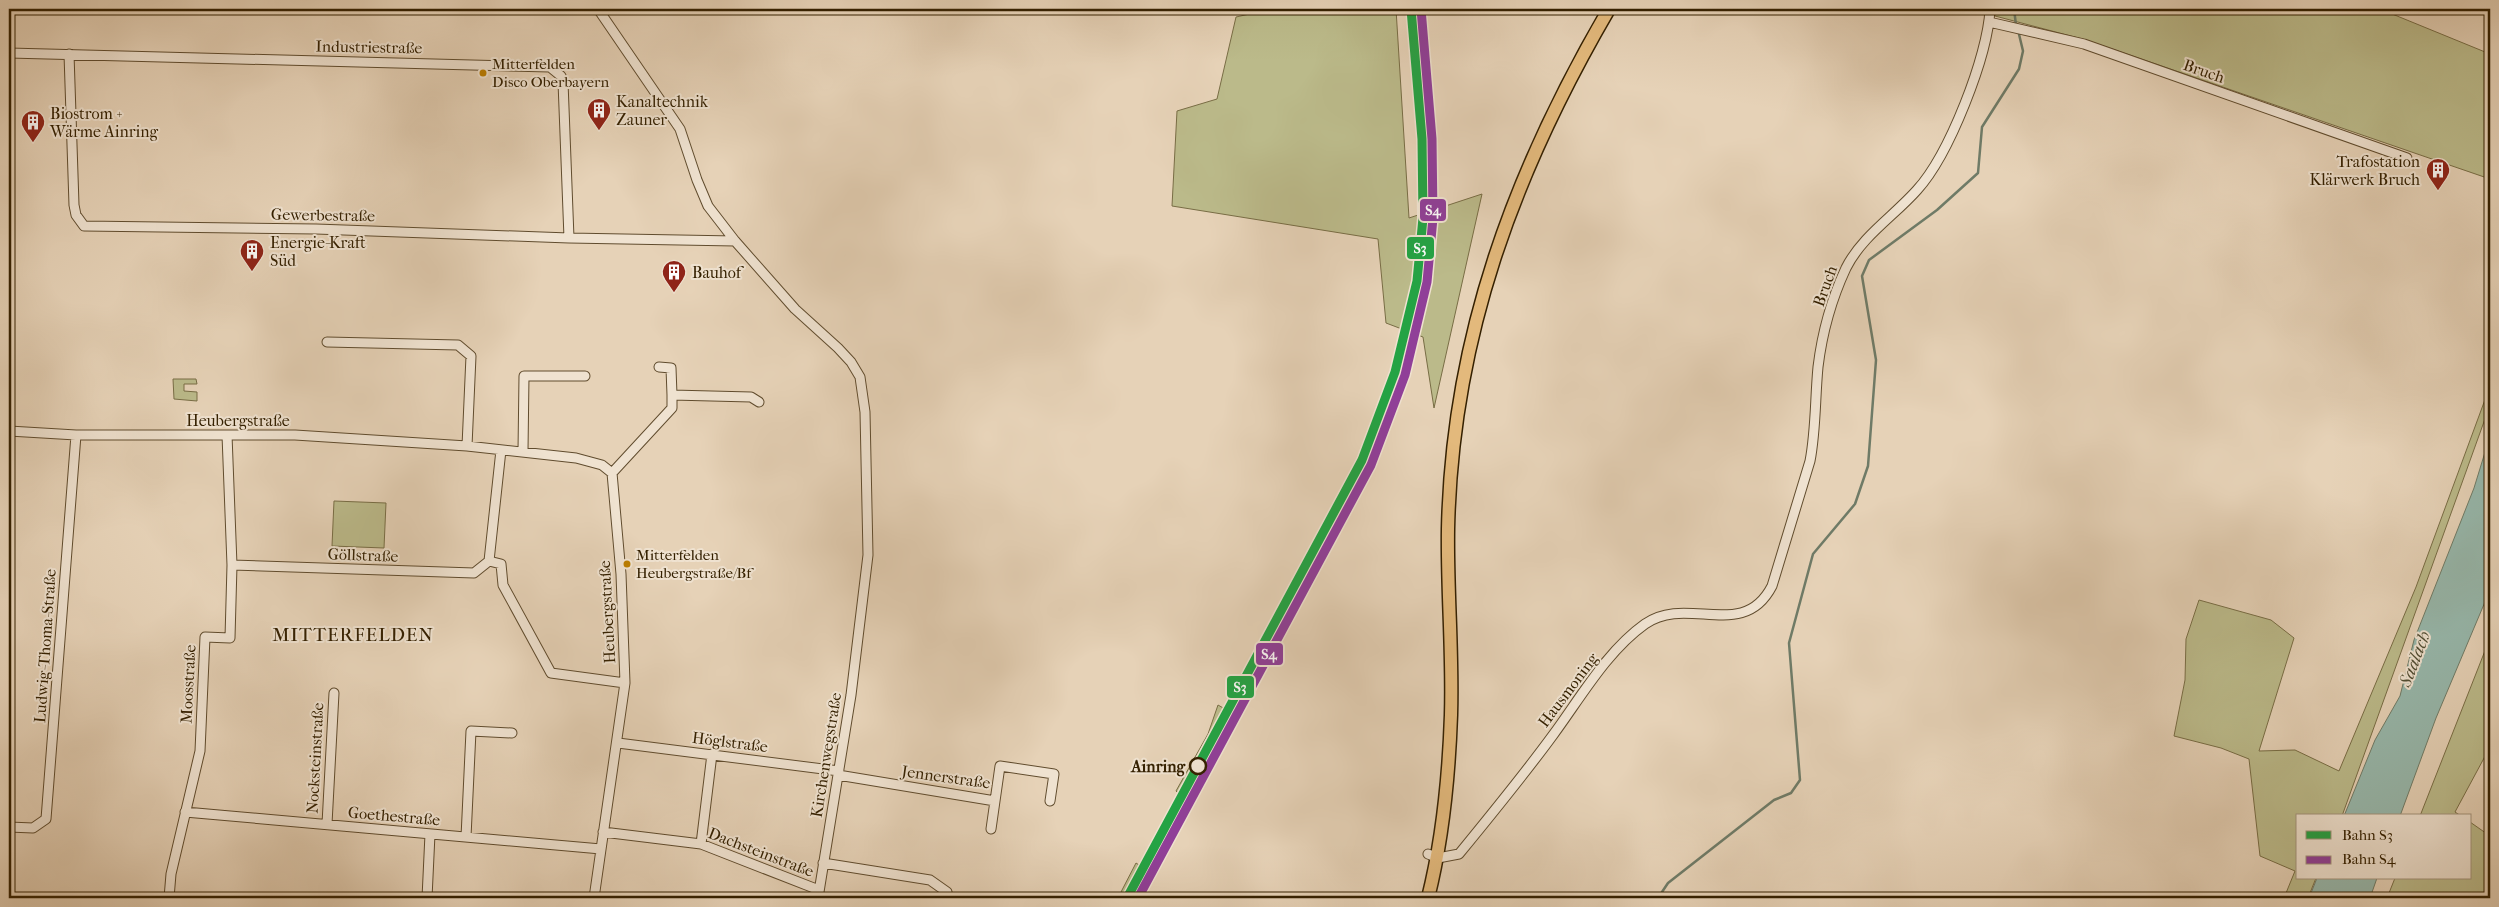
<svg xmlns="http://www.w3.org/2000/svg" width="2499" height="907" font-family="'IM FELL French Canon',serif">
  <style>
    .green { fill: #bbba8a; stroke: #786d45 }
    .water { fill: #97b8ac; stroke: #6f7b67 }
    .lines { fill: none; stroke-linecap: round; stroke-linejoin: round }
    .stream { stroke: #6f7b67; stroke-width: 2.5 }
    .minor-casing { stroke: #604c2e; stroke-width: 11 }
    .primary-casing { stroke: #342000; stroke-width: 15 }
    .minor { stroke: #efe2d0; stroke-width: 9 }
    .primary { stroke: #e3b97c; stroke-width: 12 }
    .rail-1-casing { stroke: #efe2d0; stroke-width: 12 }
    .rail-2-casing { stroke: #efe2d0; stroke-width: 12 }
    .rail-1 { stroke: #24a344; stroke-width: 9 }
    .rail-2 { stroke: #903f98; stroke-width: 9 }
    .bus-dot { fill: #bc7e00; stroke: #efe2d0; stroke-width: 2 }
    .stop-dot { fill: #efe2d0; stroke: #342000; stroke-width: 2.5 }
    .labels { text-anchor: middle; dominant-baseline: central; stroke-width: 4; stroke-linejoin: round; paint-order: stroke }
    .bus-label { font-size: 15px; fill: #342000; stroke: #efe2d0; text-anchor: start }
    .street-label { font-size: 16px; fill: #342000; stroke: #efe2d0 }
    .poi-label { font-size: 16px; fill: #342000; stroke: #efe2d0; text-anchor: start }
    .stop-label { font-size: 16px; font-weight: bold; fill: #342000; stroke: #efe2d0; text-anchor: end }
    .water-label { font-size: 18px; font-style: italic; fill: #524e34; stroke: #efe2d0 }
    .quarter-label { font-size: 19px; letter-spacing: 1px; fill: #342000; stroke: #efe2d0 }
    .line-badge { stroke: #efe2d0; stroke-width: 2 }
    .badge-label { font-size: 14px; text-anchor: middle; font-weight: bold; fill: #fff }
  </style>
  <rect width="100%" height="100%" fill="#e6d2b7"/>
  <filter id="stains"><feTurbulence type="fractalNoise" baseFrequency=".004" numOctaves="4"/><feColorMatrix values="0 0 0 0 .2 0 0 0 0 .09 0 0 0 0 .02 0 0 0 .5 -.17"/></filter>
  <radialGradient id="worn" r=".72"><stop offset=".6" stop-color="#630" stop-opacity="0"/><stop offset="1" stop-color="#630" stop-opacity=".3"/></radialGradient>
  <path class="green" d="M1272,9H1396L1409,218L1482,194L1434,408L1423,337L1386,323L1378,239L1172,206L1177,111L1217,99L1236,17Z
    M1994,9H2380L2490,54V179L2086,40L1995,16Z
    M173,379H196L197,384H184V391L197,392V401L174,399Z
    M2490,386V405L2342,816H2298V878H2316L2308,898H2284L2295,871L2260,856L2249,759L2221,748L2174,736L2185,680L2186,639L2199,600L2271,620L2294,638L2259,751L2295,750L2339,771L2416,587Z
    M334,501L386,503L384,548L332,546Z
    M2490,638V747L2455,812L2461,816H2420Z
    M1218,705L1225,709L1178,793L1176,791L1208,734Z
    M2470,822L2490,836V898H2387L2395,878H2470Z
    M1136,863L1139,865L1124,894L1121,892Z"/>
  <path class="water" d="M2490,436V590L2436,718L2400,816H2344L2375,740L2400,696L2414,640L2474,488Z
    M2317,878H2377L2370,898H2309Z"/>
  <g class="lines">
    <path class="stream" d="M2014,9L2016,25
      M1658,898L1668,883L1774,800L1791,793L1800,780L1789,643L1813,554L1855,504L1868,466L1876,360L1862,276L1869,260L1937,210L1978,173L1982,127L2019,69L2023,51L2018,30"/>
    <g class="minor-casing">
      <path id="minor" d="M598,9L680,129L697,180L708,206L735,241L795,309L838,348L851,362L860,377L865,412L868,555L851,695L818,898
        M1989,22L2084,44L2407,158
        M9,53L550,67L561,76L563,82L569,238
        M69,54L74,205L76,215L84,226L316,229L569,238L735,241
        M327,342L458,345L471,356L467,446
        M659,367L671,368L672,395
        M9,431L76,435H295L467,446L576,458L602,465L612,473L621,574L625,683L594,898
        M523,451L524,376H585
        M612,473L672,408V395L751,397L759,402
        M489,561L501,564L503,585L551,673L625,683
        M232,565L474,573L489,561L501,450
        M618,743L839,771
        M838,775L995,801L1000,766L1054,774L1050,801
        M185,812L601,849
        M327,824L334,693
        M9,827L33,828L46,819L76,435
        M991,829L995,801
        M603,832L701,844L819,890
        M466,837L471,731L512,733
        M701,844L712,754
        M1428,854L1438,858L1459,854C1491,815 1523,776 1553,735C1581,697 1607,651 1645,624C1687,594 1743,642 1772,586L1810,461C1816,430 1815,398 1818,367C1822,334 1832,298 1846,268C1862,236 1894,216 1917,190C1949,155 1988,56 1990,9
        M823,863L930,880L947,892L948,898
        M169,898L171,874L200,751L205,637L230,638L232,565L227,435
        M427,898L430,834"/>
    </g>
    <g class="primary-casing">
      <path id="primary" d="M1428,898C1442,842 1449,773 1451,715C1453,653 1447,591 1448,529C1452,338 1514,172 1609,9"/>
    </g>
    <use href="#minor" class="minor"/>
    <use href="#primary" class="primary"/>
    <g class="rail-1-casing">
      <path id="rail-1" d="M1127,898L1362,460L1395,372L1417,281L1423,218L1422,139L1411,9"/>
    </g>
    <g class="rail-2-casing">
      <path id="rail-2" d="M1138,898L1371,465L1405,375L1427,282L1433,218L1432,139L1421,9"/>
    </g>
    <use href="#rail-1" class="rail-1"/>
    <use href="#rail-2" class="rail-2"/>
  </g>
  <defs>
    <g id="building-pin" transform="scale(1.25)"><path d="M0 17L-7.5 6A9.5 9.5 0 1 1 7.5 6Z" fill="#8f2418" stroke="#efe2d0"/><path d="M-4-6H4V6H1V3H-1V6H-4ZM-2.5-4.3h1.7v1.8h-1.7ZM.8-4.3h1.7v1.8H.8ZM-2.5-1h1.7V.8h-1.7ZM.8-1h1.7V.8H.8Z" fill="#fff"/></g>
  </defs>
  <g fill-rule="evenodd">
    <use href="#building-pin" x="599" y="110"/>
    <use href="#building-pin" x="33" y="122"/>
    <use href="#building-pin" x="2438" y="170"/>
    <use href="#building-pin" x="252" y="251"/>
    <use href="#building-pin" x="674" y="272"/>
  </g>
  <g class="bus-dot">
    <circle cx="483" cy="73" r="4.5"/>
    <circle cx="627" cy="564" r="4.5"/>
  </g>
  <circle class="stop-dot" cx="1198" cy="766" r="8"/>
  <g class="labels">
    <g class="bus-label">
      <text x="492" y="64">Mitterfelden<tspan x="492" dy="18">Disco Oberbayern</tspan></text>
      <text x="636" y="555">Mitterfelden<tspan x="636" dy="18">Heubergstraße/Bf</tspan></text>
    </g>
    <g class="street-label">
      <text transform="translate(369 47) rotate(1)">Industriestraße</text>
      <text transform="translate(2204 71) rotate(19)">Bruch</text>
      <text transform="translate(323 215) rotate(1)">Gewerbestraße</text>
      <text transform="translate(1825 286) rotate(-70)">Bruch</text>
      <text x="238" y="420">Heubergstraße</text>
      <text transform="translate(363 555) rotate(2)">Göllstraße</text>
      <text transform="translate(607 612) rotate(-93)">Heubergstraße</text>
      <text transform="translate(45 646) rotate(-86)">Ludwig-Thoma-Straße</text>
      <text transform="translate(188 684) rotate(-87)">Moosstraße</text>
      <text transform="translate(1568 690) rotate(-53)">Hausmoning</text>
      <text transform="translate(730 742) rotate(7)">Höglstraße</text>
      <text transform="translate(826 755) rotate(-81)">Kirchenwegstraße</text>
      <text transform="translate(315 758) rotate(-87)">Nocksteinstraße</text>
      <text transform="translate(946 777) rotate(8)">Jennerstraße</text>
      <text transform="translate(394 816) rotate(5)">Goethestraße</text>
      <text transform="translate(761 852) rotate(21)">Dachsteinstraße</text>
    </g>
    <g class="poi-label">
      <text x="616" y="101">Kanaltechnik<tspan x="616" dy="18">Zauner</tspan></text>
      <text x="50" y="113">Biostrom +<tspan x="50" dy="18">Wärme Ainring</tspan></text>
      <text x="2420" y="161" text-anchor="end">Trafostation<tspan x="2420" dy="18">Klärwerk Bruch</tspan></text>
      <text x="270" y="242">Energie-Kraft<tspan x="270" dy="18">Süd</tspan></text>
      <text x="692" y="272">Bauhof</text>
    </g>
    <g class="stop-label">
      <text x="1185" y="766">Ainring</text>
    </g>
    <g class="water-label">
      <text transform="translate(2415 659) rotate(-69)">Saalach</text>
    </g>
    <g class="quarter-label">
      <text x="353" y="635">MITTERFELDEN</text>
    </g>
  </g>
  <g class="line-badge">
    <rect x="1419" y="198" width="28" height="24" rx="5" fill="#903f98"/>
    <rect x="1406" y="236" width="29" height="24" rx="5" fill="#24a344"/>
    <rect x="1255" y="642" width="29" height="24" rx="5" fill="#903f98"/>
    <rect x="1226" y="675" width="29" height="24" rx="5" fill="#24a344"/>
  </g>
  <g class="badge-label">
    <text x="1433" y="215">S4</text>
    <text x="1420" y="253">S3</text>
    <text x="1269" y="659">S4</text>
    <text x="1240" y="692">S3</text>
  </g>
  <rect width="2499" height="907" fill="none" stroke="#e6d2b7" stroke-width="30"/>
  <rect x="10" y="10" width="2479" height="887" fill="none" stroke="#342000" stroke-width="2.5"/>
  <rect x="15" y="15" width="2469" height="877" fill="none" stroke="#342000"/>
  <rect x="2296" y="814" width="175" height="65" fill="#efe2d0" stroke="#a4947d"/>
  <rect x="2306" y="831" width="25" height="8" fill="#24a344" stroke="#a4947d"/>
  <text x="2342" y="840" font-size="15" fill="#342000">Bahn S3</text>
  <rect x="2306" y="856" width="25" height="8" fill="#903f98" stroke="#a4947d"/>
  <text x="2342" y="864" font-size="15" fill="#342000">Bahn S4</text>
  <rect width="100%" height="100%" filter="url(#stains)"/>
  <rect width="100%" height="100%" fill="url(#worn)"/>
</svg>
